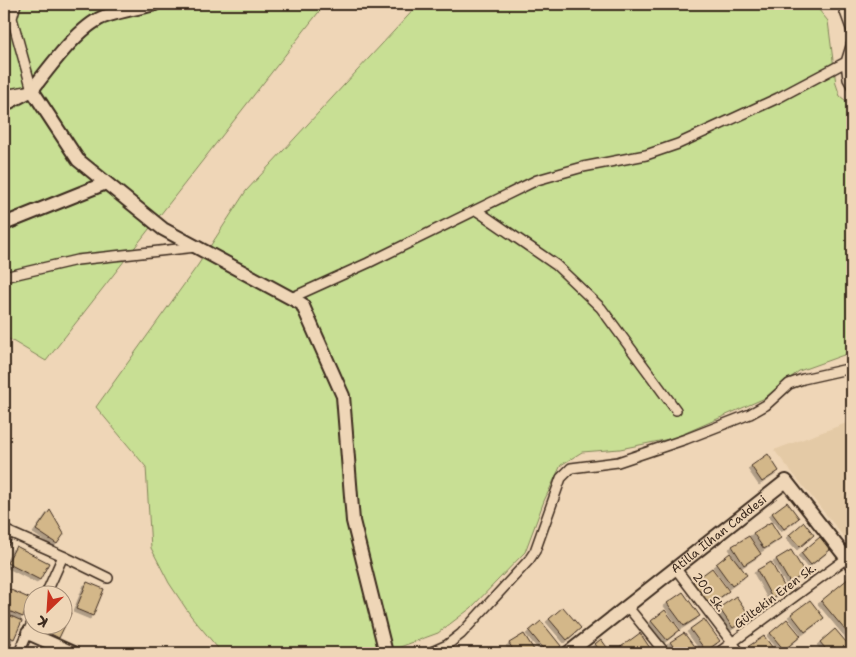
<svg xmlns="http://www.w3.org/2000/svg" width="856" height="657" font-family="'Shantell Sans',sans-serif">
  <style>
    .built { fill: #e4caa6 }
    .green { fill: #c8df94; stroke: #828459 }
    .building { fill: #d3b789; stroke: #3b2a1e; filter: url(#shadow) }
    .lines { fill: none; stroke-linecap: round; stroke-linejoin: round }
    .street-casing { stroke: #3b2a1e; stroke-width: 12 }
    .secondary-casing { stroke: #3b2a1e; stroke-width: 16 }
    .street { stroke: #efd6b7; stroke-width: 9 }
    .secondary { stroke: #efd6b7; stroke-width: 12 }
    .labels { text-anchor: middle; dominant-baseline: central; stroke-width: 4; stroke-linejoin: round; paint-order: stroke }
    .street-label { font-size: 12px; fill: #3b2a1e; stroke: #efd6b7 }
  </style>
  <defs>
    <filter id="shadow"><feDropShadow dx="-3" dy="3" stdDeviation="0" flood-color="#0004"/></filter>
  </defs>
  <rect width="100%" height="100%" fill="#efd6b7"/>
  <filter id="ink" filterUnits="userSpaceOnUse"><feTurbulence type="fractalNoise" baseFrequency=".02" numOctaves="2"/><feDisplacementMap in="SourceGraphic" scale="10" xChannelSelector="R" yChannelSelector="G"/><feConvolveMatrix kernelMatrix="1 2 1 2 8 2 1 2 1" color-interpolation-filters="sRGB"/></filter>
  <g filter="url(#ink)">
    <path class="built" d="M852,421V547L774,450Z"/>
    <path class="green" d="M4,4H325L46,361L4,336Z
      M419,4H814L828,21L836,84L840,96L852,106V352L799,371L765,398L674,438L620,449L582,452L561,465L544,501L525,552L471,608L438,633L400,647L367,653H222L191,616L169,583L151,548L146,467L96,407L198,265L246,191Z"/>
    <path class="building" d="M768,454L779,471L762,482L751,466Z
      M787,502L799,518L784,529L772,513Z
      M50,510L64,534L57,544L36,530Z
      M771,522L781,538L764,549L753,533Z
      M804,522L814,535L800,547L789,535Z
      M749,536L761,554L744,565L732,546Z
      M820,537L830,550L811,565L801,553Z
      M16,546L49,563L40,580L7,563Z
      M791,550L805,573L790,583L776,559Z
      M730,553L747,575L732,586L716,564Z
      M771,562L786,590L772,598L757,570Z
      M712,568L729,591L710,605L693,582Z
      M849,578L852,581V600L850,602L852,605V634L850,636L821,601Z
      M87,582L104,589L93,616L76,609Z
      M4,587L31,599L23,617L4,609Z
      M683,592L700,616L684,626L667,603Z
      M736,596L750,616L733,628L719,608Z
      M810,600L824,618L805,632L791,614Z
      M563,607L581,628L567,640L549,619Z
      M62,609L71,613L59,638L45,631L48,624H62Z
      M665,610L680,630L667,640L651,621Z
      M4,613L22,621L14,639L4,634Z
      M704,619L720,641L706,651L690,629Z
      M787,619L801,636L784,650L770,633Z
      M541,621L561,646L552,653H547L529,631Z
      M835,629L852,649L848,653H829L820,642Z
      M640,633L650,648L642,653H615L614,652Z
      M684,633L699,653H678L670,642Z
      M524,634L536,653H515L509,643Z
      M764,636L775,651L772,653H750L746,648Z
      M4,639L12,643L7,653H4Z
      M601,639L611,653H602L595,644Z
      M812,648L817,653H805Z"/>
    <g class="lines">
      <g class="street-casing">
        <path id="street" d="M842,4L852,31
          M846,62L848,79L852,86
          M4,95L32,90L12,18L16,4
          M476,210L556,265L601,308L676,410
          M4,277L77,260L196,247
          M291,298L368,263L537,180L583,167L646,155L678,144L778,98L846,62L852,43
          M4,542L9,532L63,556
          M676,569L740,653
          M46,594L63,556L108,578
          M627,606L665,653
          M19,653L32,623
          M429,653L447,645L461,634L529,560L535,551L561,478L571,468L618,462L686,439L750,414L766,405L789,384L803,379L852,368
          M718,653L847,558"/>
      </g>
      <g class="secondary-casing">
        <g id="secondary">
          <path d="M32,90C48,69 76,31 99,19C112,12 140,8 155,4"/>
          <path d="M4,105L32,90L78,160L163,229L302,304L343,396L353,521L386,653"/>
          <path d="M4,224L106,183"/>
          <path d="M28,633L73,653"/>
          <path id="s1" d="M568,653L786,481L852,565"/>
        </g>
      </g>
      <use href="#street" class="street"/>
      <use href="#secondary" class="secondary"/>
    </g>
  </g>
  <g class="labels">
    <g class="street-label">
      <text stroke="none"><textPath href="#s1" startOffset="192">Atilla İlhan Caddesi</textPath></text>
      <text transform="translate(709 592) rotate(53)">200 Sk.</text>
      <text transform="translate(775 596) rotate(-37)">Gültekin Eren Sk.</text>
    </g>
  </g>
  <rect width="856" height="657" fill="none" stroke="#efd6b7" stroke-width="20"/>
  <rect x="10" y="10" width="836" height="637" fill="none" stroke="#3b2a1e" stroke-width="2" filter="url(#ink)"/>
  <g transform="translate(48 610) rotate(205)"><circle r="24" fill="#efd6b7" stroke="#a7917a"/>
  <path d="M0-4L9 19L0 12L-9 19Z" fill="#c8321e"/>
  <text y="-8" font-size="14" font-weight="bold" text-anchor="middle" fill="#3b2a1e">K</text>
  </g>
</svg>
